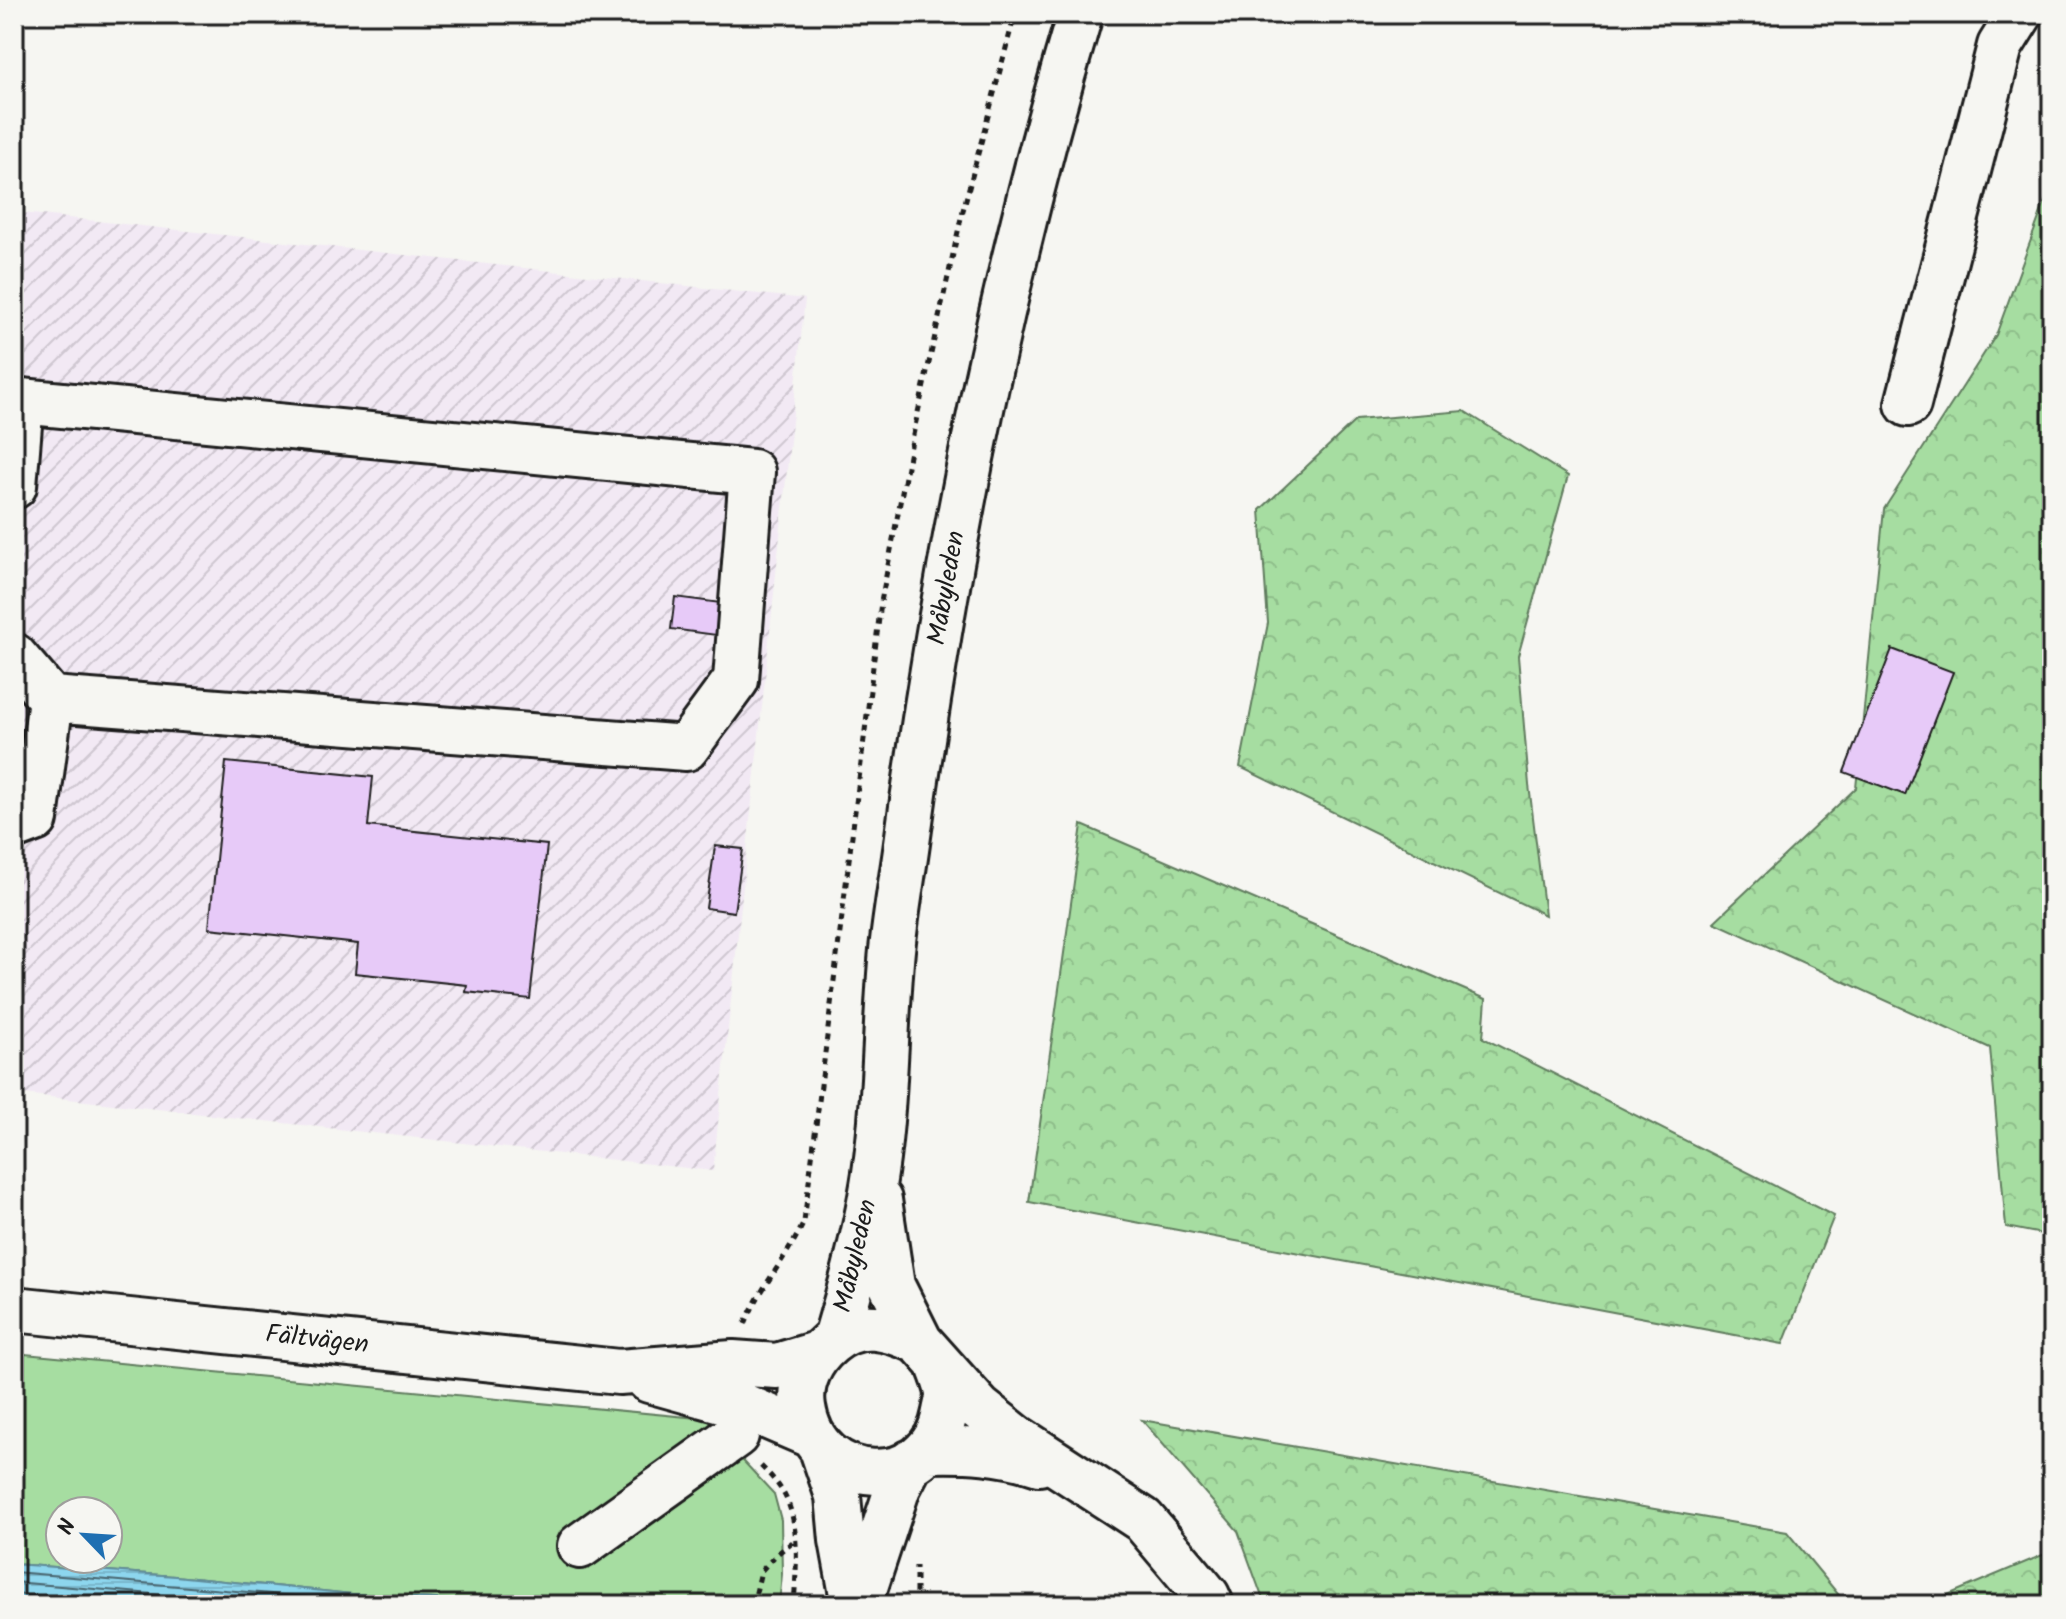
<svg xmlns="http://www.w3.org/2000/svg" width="2066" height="1619" font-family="Kalam,sans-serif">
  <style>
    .industrial { fill: url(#industrial-furrows) }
    .grass { fill: #a6dda1; stroke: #617c5e; stroke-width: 2; fill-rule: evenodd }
    .forest { fill: url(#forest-crowns); stroke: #617c5e; stroke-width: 2 }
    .water { fill: url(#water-rules); stroke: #608c9a; stroke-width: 2 }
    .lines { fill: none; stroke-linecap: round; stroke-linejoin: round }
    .shore { stroke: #496670; stroke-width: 2 }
    .building { fill: #e7caf8; stroke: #1c1c1c; stroke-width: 2 }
    .minor-casing { stroke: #1c1c1c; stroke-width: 50 }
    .path { stroke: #1c1c1c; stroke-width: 5; stroke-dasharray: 6 6; stroke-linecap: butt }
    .minor { stroke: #f6f6f2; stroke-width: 44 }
    .labels { text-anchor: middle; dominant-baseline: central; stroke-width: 7; stroke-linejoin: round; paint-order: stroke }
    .street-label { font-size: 26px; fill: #1c1c1c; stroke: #f6f6f2 }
  </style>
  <defs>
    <pattern id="industrial-furrows" width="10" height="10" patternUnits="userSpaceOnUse" patternTransform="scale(2)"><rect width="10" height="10" fill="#f2e9f4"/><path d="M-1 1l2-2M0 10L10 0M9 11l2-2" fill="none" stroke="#cfc7d1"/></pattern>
    <pattern id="forest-crowns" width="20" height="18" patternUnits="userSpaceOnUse" patternTransform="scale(2)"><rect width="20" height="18" fill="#a6dda1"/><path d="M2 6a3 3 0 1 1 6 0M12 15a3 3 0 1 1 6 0" fill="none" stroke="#8ebd8a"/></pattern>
    <pattern id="water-rules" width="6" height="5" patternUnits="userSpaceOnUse" patternTransform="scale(2)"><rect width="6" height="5" fill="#8dd6ee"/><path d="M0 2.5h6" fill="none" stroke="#79b7cc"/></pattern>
  </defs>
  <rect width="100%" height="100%" fill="#f6f6f2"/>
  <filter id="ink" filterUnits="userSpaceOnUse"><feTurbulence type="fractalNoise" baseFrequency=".0125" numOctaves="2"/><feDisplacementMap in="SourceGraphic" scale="16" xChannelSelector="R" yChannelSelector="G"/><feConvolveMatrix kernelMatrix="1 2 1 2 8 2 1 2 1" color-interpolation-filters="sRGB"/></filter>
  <g filter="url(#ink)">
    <path class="industrial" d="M14,212L805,299L713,1171L14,1093Z"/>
    <path class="grass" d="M14,1353L708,1419L720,1436L774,1494L781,1520L782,1574L779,1605H582L563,1600L515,1595L469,1601L352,1594L175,1576L14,1564ZM60,1511H108V1559H60Z"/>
    <path class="forest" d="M2047,196L2052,197V1236L2006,1227L1990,1048L1714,922L1856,788L1884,509L1996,335Z
      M1464,411L1568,476L1518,656L1529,785L1545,915L1240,767L1268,623L1260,510L1356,420Z
      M1082,825L1486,999L1483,1038L1834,1216L1783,1344L1029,1202Z
      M1142,1420L1787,1532L1847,1605H1265L1238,1531Z
      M2052,1551V1605H1924Z"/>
    <path class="water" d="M14,1564L175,1576L352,1594L469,1601L515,1595L563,1600L582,1605H14Z"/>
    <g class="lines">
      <path class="shore" d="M14,1572L401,1605
        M14,1582L279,1605
        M14,1594L157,1605"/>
    </g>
    <path class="building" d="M675,597L721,603L716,635L671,629Z
      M1892,649L1953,672L1905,795L1844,772Z
      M226,762L373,777L368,826L547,845L530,999L466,992L467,985L355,973L358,944L209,928Z
      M715,846L743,849L734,912L706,908Z"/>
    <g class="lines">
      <g class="minor-casing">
        <path id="minor" d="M1908,404L2000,46L2020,14
          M14,486L21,401L752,472L736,680L686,748L51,699L14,656
          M14,827L35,819L51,699
          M879,1200L892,1286L920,1342L979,1408L1017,1438L1143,1520L1207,1596L1211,1605
          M14,1309L619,1372L733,1363L777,1366L817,1354
          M836,1338C852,1284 867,1228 875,1173C886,1099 885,1024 892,950C896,912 903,874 908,836C946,558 1000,283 1080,14
          M920,1342C889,1328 859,1318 830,1343C811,1359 799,1383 803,1407C815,1490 931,1495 945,1412C946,1407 948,1400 948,1394C947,1385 942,1374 939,1365
          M649,1380L743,1406L813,1436
          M822,1449L838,1496L842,1540L854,1605
          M927,1450C967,1449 1001,1450 1039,1463
          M580,1546L736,1435
          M859,1605L898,1487L911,1462"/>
      </g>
      <path class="path" d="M745,1324C760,1287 787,1258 804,1222L881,602L913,435L961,218L1015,14
        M761,1466C770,1475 779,1484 785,1496C801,1528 796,1571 794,1605
        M753,1605L761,1571L776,1555L795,1540
        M916,1605V1566"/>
      <use href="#minor" class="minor"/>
    </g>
  </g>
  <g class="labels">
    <g class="street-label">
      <text transform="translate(947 588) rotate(-80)">Måbyleden</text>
      <text transform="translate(856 1256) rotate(-77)">Måbyleden</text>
      <text transform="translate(317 1340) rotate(6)">Fältvägen</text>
    </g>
  </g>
  <rect width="2066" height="1619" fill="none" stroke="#f6f6f2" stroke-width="48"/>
  <rect x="24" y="24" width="2018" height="1571" fill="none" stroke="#1c1c1c" stroke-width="3" filter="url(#ink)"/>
  <g transform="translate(84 1535) rotate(295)"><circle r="38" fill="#f6f6f2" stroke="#9f9f9c" stroke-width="2"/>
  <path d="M0-6L14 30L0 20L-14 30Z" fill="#1f6fb2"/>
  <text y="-12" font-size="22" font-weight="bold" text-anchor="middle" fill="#1c1c1c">N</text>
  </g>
</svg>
